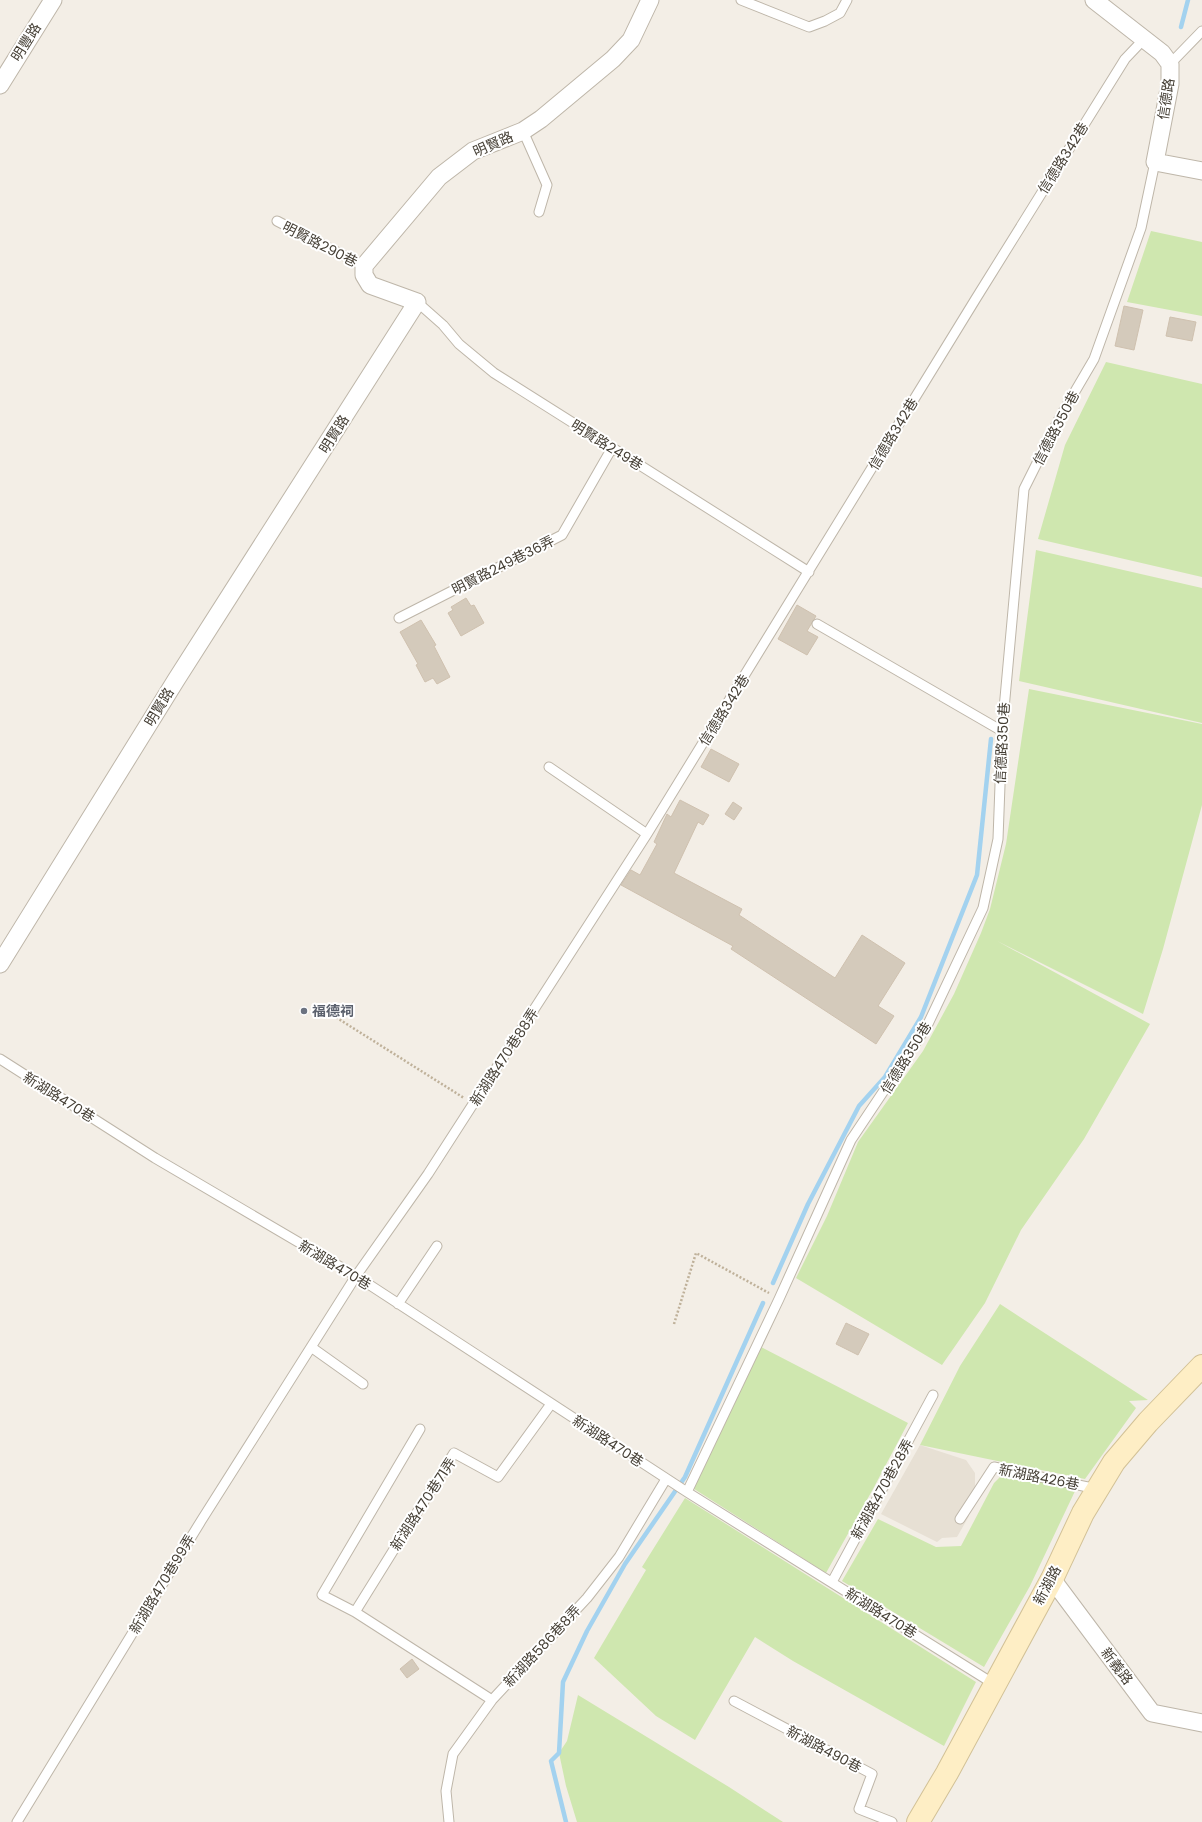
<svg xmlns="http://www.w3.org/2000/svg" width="1202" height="1822" font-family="Poppins,'Noto Sans TC',sans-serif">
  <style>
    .residential { fill: #e7e0d4 }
    .green { fill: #cfe7af }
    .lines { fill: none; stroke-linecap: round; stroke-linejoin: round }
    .stream { stroke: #a3d2ef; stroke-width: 4.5 }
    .building { fill: #d4cabb; stroke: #cfc1af }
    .lane-casing { stroke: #beb6a9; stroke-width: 11 }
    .street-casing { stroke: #beb6a9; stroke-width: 19 }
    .secondary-casing { stroke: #d2c196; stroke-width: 24 }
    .path { stroke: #bfb19a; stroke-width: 2.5; stroke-dasharray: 2 2; stroke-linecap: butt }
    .lane { stroke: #fff; stroke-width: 9 }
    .street { stroke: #fff; stroke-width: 17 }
    .secondary { stroke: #feeec5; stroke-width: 22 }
    .worship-dot { fill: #6b7280; stroke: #fff; stroke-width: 1.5 }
    .labels { text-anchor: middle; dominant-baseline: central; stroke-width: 4; stroke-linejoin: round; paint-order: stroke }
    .street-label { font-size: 14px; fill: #453f35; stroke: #fff }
    .worship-label { font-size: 14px; font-weight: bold; fill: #5b616d; stroke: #fff; text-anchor: start }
  </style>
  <rect width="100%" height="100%" fill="#f3eee6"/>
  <path class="residential" d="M920,1445L966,1460L975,1473V1495L962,1506L969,1516L957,1537L942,1538L937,1542L881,1514Z"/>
  <path class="green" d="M1151,231L1202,242V316L1127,302Z
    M1106,362L1202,384V577L1038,539L1065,445Z
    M1036,550L1202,588V723L1019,681Z
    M1029,689L1202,724V805L1163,949L1143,1014L997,941L1150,1024L1084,1139L1021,1230L985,1303L942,1365L796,1278L827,1216L858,1142L923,1051L954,994L981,933L990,909L1006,844Z
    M1000,1304L1148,1400L1129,1401L1136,1408L1085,1479L920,1445L960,1366Z
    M759,1346L908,1423L873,1489L826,1573L691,1487Z
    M1009,1475L1076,1489L1030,1586L984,1667L842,1581L878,1519L936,1547L961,1546L994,1483L1000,1477Z
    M685,1498L976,1682L944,1746L793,1661L755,1637L695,1740L656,1716L594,1658L646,1570L642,1567Z
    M578,1695L729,1787L783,1822H577L566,1786L559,1753L567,1741Z"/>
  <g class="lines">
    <path class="stream" d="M1181,27L1188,0
      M773,1283L808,1204L859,1106L885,1077L921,1017L977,875L991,739
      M566,1822L551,1761L559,1753L563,1682L587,1631L625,1564L685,1477L763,1303"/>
  </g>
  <path class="building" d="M1124,306L1143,310L1134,350L1115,346Z
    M1170,317L1196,322L1192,341L1166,336Z
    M466,598L471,606L474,605L484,623L461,636L448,613L453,610L451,607Z
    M797,605L816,616L807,631L818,637L807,655L778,639Z
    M421,620L436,645L434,646L450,677L437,684L433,678L425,682L416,665L418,664L400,632Z
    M711,749L739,764L729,782L701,767Z
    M680,800L709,815L703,825L698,822L674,873L742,909L739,915L835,978L862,935L905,963L878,1006L894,1016L876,1044L731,949L733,946L621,885L631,870L640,875L657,844L654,842L667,814L671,817Z
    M733,802L742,808L734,820L725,814Z
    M846,1323L869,1334L858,1355L836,1344Z
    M412,1659L419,1669L407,1678L400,1669Z"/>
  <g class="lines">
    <g class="lane-casing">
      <path id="lane" d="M741,0L809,27L825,21L840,13L847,0
        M1170,64L1202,31
        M523,131L547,185L539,212
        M277,221L364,266
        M417,302L443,325L459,344L494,373L809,572
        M399,618L562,535L612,448
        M817,624L1002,731
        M549,767L647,834
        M0,1059L155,1158L356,1276L687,1492L994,1684
        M398,1304L437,1246
        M311,1347L363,1384
        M420,1429L322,1595L355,1612L492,1700
        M687,1492L779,1299L851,1140L927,1026L983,908L998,839L1002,731L1024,489L1060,417L1094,359L1141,228L1155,162
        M960,1519L994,1467L1097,1489
        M832,1582L933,1395
        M355,1612L454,1453L498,1477L551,1404
        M734,1701L872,1774L859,1809L892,1822
        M17,1822L201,1521L356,1276L428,1174L647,834L975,300L1125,59L1145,38
        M449,1822L446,1791L453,1754L492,1700L587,1598L619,1557L666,1479"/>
    </g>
    <g class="street-casing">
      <path id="street" d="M1094,0L1162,53L1170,64V84L1155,162L1202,171
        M0,85L53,0
        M0,964L176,680L417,302L370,285L364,275V266L439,177L473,151L523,131L541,119L613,59L631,40L650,0
        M1052,1579L1152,1713L1202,1723"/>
    </g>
    <g class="secondary-casing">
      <path id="secondary" d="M918,1822L947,1773L1052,1579L1083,1513L1114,1462L1148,1422L1202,1366"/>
    </g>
    <path class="path" d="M326,1011L464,1098
      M674,1324L696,1253L769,1293"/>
    <use href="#lane" class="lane"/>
    <use href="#street" class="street"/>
    <use href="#secondary" class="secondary"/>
  </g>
  <circle class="worship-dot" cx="304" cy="1011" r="4"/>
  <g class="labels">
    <g class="street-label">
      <text transform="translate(26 42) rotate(-58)">明豐路</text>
      <text transform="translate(1166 99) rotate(-81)">信德路</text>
      <text transform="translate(493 144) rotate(-24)">明賢路</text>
      <text transform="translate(1063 158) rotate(-58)">信德路342巷</text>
      <text transform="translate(320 244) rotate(27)">明賢路290巷</text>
      <text transform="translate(1056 428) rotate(-62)">信德路350巷</text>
      <text transform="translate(334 434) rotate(-58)">明賢路</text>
      <text transform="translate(893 434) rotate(-59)">信德路342巷</text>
      <text transform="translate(607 445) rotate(32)">明賢路249巷</text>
      <text transform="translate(503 565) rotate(-27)">明賢路249巷36弄</text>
      <text transform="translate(159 707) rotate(-59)">明賢路</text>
      <text transform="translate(724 710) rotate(-58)">信德路342巷</text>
      <text transform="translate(1002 743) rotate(-87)">信德路350巷</text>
      <text transform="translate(504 1057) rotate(-57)">新湖路470巷88弄</text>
      <text transform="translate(906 1058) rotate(-58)">信德路350巷</text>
      <text transform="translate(59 1097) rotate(32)">新湖路470巷</text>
      <text transform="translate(335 1265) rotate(31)">新湖路470巷</text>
      <text transform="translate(608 1441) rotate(33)">新湖路470巷</text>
      <text transform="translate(1039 1477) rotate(11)">新湖路426巷</text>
      <text transform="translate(882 1489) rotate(-61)">新湖路470巷28弄</text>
      <text transform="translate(423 1504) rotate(-57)">新湖路470巷71弄</text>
      <text transform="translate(162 1584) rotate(-59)">新湖路470巷99弄</text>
      <text transform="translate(1047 1585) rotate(-62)">新湖路</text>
      <text transform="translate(881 1613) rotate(32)">新湖路470巷</text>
      <text transform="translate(542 1646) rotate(-47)">新湖路586巷8弄</text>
      <text transform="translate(1117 1666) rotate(53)">新義路</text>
      <text transform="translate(824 1749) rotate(28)">新湖路490巷</text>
    </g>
    <g class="worship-label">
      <text x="312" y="1011">福德祠</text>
    </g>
  </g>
</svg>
